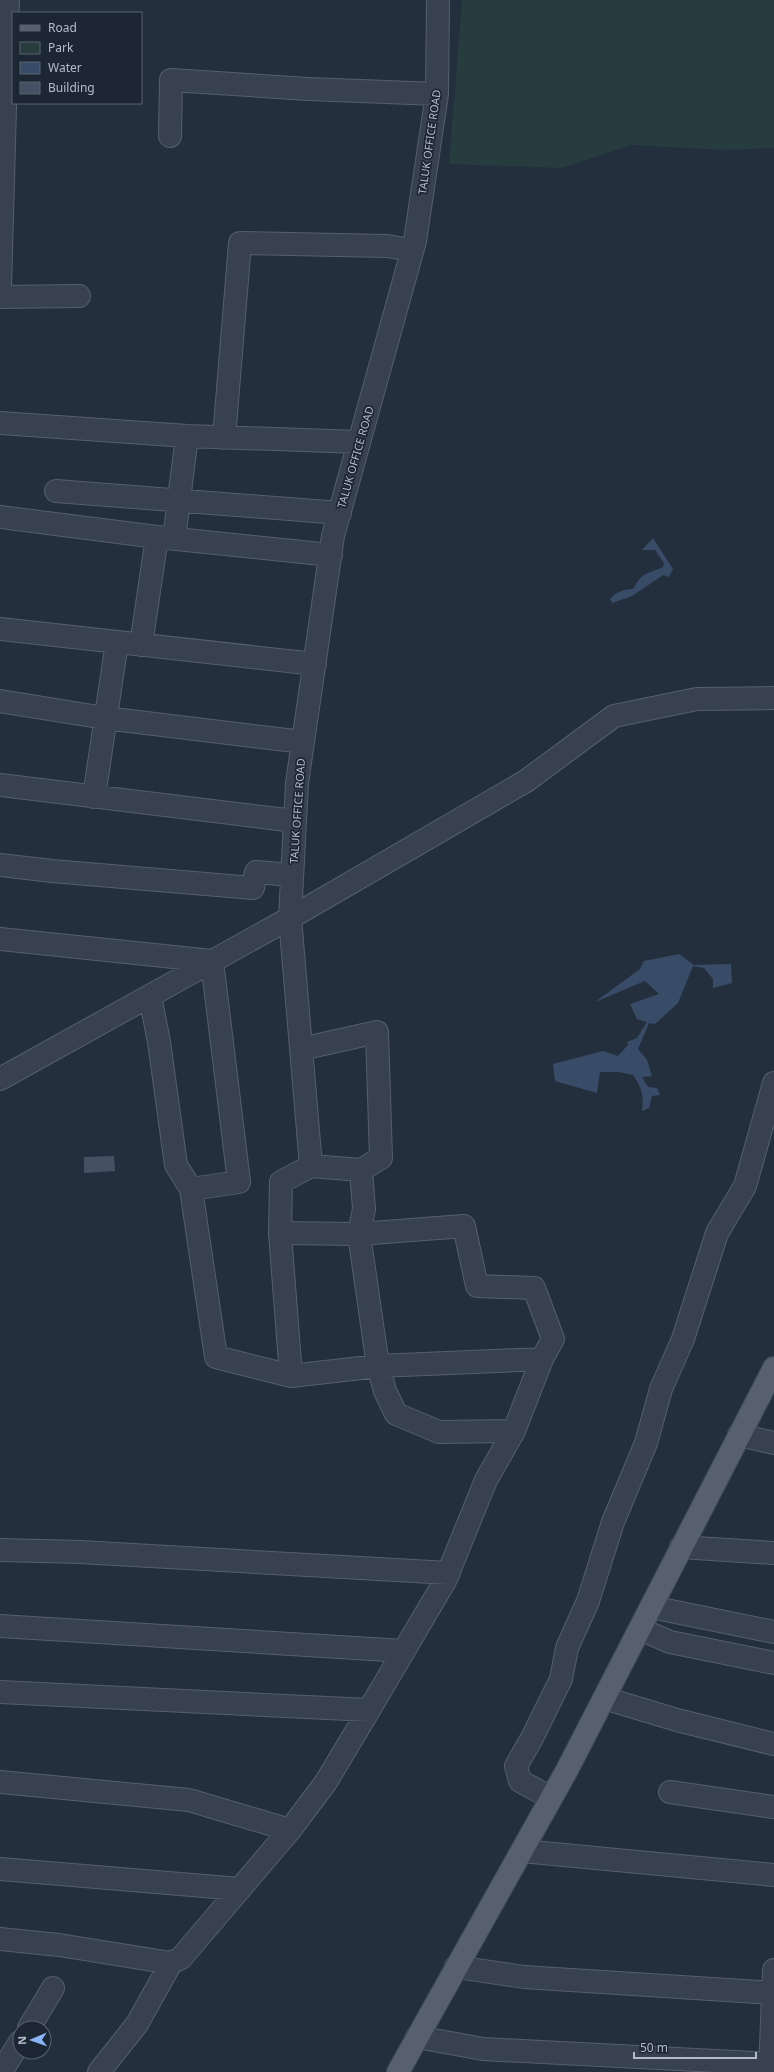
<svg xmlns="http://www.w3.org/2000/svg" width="774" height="2072" font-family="'Noto Sans',sans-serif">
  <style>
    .green { fill: #263c3f }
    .water { fill: #394c67 }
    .building { fill: #455162 }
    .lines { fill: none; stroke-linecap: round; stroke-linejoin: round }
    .minor-casing { stroke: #565f6c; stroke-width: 24 }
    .major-casing { stroke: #414a57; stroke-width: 24 }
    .minor { stroke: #38414e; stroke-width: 22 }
    .major { stroke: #56606e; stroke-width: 22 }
    .labels { text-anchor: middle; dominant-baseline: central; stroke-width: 3.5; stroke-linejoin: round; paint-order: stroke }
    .street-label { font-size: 11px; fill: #b4bcc9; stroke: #1d2633 }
  </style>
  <rect width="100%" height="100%" fill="#242f3e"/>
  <path class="green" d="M462,0H774V148L727,150L631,145L562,168L449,164Z"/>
  <path class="water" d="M653,538L673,569L669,577L663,575L632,596L612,603L610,599C616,592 624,589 633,589C644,570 647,575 663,567L664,563L655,550H642Z
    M679,954L694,965L731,964L732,983L713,988V979L704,968L693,966L678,1003L655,1024L649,1023L638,1049L647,1060L652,1076L642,1077L648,1087L657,1088L660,1095L652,1096L649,1108L642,1111C644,1096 642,1088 633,1075L619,1072H600L597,1093L555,1081L553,1064L603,1051L618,1056L628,1045L627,1042L637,1038L647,1022L637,1019L630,1004L659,994L645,981L595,1002L640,969L644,961Z"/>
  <path class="building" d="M114,1156L115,1171L84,1173V1157Z"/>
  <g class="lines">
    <g class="minor-casing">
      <path id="minor" d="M438,0L437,94L415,241L333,536L297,783L290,918L311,1166L361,1170L364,1209L359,1234L378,1366L385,1391L396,1414L439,1432L514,1431
        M170,136L171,80L308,89L437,94
        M0,287L8,0
        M0,297L79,296
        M0,423L187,436
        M224,438L240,243L387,246L412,250
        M56,491L340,513
        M0,517L157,537L331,555
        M174,539L187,436L359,442
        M0,629L315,664
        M141,645L157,537
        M0,701L105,718L303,742
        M0,785L295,821
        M94,797L117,642
        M0,865L52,871L253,888L256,872L292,875
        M0,939L212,961L239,1182L191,1189L216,1357L291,1376
        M150,996L159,1042L176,1165L191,1189
        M301,1049L377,1032L381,1158L361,1170
        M0,1079L290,918L526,781L614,716L697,699L774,698
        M280,1233L281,1182L311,1166
        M739,1435L774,1443
        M681,1547L774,1553
        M0,1550L80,1552L449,1573
        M651,1607L774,1632
        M0,1626L404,1651
        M640,1629L670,1642L774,1663
        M0,1692L369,1710
        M604,1698L677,1720L774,1744
        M0,1782L189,1800L290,1830
        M670,1792L774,1807
        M551,1798L520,1781L516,1766L532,1738L561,1679L567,1648L588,1601L613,1522L646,1443L661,1389L683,1339L717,1233L745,1186L774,1083
        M522,1851L774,1875
        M0,1869L240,1889
        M0,1939L59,1945L171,1963
        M456,1967L524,1977L774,1993
        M29,2028L53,1988
        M417,2037L483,2049L774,2064
        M1,2072L20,2042
        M99,2072L137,2024L171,1963L181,1958L290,1830L326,1782L369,1710L445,1581L486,1480L514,1431L542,1359L553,1339L534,1288L477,1286L464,1226L359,1234L280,1233L291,1376L378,1366L542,1359
        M770,2072L774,1970"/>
    </g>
    <g class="major-casing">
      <path id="major" d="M398,2072L567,1770L774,1368"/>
    </g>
    <use href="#minor" class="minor"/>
    <use href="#major" class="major"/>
  </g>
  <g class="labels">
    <g class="street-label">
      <text transform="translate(429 142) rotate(-82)">TALUK OFFICE ROAD</text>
      <text transform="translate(355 457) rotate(-74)">TALUK OFFICE ROAD</text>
      <text transform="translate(297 811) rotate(-86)">TALUK OFFICE ROAD</text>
    </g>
  </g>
  <rect x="12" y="12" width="130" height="92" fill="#1d2633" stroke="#59626f"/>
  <rect x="20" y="25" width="20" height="6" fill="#56606e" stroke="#59626f"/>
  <text x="48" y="32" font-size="12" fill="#b4bcc9">Road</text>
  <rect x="20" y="42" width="20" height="12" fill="#263c3f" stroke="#59626f"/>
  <text x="48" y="52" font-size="12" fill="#b4bcc9">Park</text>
  <rect x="20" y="62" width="20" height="12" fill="#394c67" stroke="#59626f"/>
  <text x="48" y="72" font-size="12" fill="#b4bcc9">Water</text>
  <rect x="20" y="82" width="20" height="12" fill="#455162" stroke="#59626f"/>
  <text x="48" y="92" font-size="12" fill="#b4bcc9">Building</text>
  <g transform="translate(32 2040) rotate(268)"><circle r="19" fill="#1d2633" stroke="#59626f"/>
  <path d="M0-3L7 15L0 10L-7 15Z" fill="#8ab4f8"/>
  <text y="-6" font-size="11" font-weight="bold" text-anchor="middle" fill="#b4bcc9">N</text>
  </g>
  <path d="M634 2052v6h122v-6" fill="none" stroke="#b4bcc9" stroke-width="2"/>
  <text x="640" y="2052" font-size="12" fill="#b4bcc9" stroke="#1d2633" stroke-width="3" paint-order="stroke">50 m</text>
</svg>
